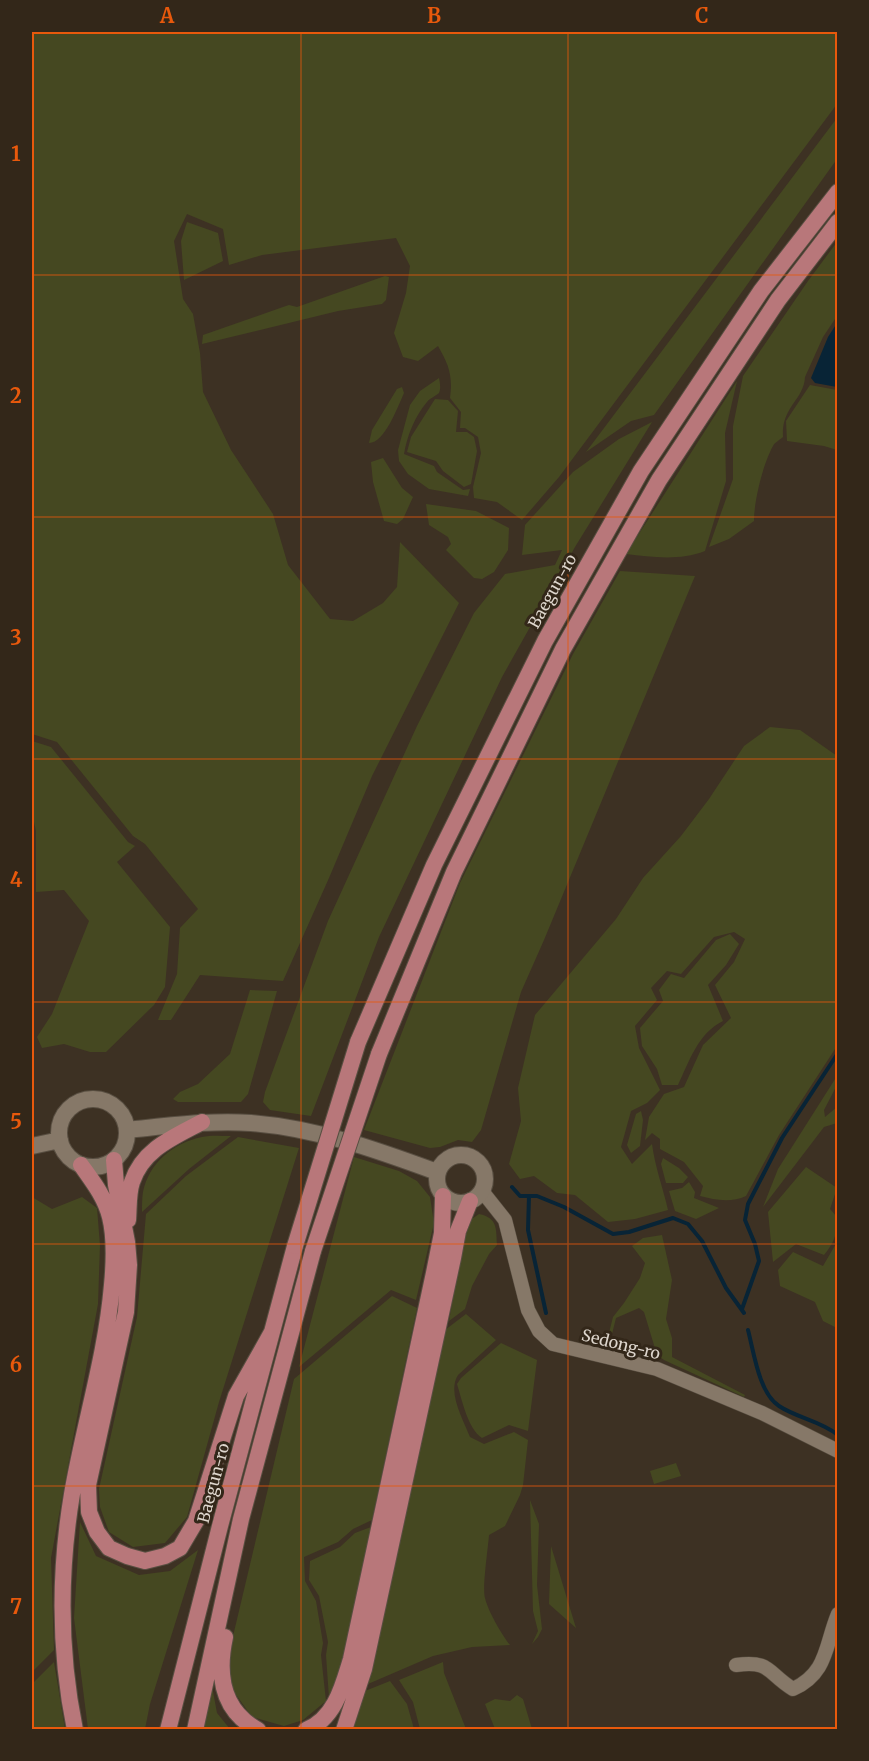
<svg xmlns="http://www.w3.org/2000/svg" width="869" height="1761" font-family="Merriweather,serif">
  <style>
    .green { fill: #454821 }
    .water { fill: #082436 }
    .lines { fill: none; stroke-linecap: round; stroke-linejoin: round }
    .stream { stroke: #082436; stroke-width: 4 }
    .minor-casing { stroke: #584e41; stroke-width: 15 }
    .tertiary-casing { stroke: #584e41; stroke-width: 18 }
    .trunk-casing { stroke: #584e41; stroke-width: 18 }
    .minor { stroke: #867868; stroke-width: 14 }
    .tertiary { stroke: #867868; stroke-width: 16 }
    .trunk { stroke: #b8777a; stroke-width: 16 }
    .trunk-bridge-casing { stroke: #584e41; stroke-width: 18; stroke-linecap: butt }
    .trunk-bridge { stroke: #b8777a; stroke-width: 16 }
    .grid { fill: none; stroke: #e8590c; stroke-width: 1.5; stroke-opacity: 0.55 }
    .labels { text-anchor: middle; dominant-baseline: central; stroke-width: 6; stroke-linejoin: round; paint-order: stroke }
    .street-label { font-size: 16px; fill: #ded6cd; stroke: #332719 }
    .neatline { fill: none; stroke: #e8590c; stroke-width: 2 }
    .grid-label { font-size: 20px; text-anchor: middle; font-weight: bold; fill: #e8590c }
  </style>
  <rect width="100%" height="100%" fill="#3d3123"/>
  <path class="green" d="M32,32H837V104L559,477L522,520L497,502L474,498L473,487L481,453L478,437L465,428H460L461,412L450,398C453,376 449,365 438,346L418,361L403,357L394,333L406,293L410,266L396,238L262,255L229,265L223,229L187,214L174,241L183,299L193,314L200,353L203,392L231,450L273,514L288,565L330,619L353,621L383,603L397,587L400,542L459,603L372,776L329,878L283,981L200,975L171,1020H158L177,974L180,928L198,909L145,844L133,836L57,742L32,734Z
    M837,118V159L654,415L631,421L586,452Z
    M187,222L218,233L223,261L184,280L181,241Z
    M837,242V316L823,337L805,377C804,400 781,407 783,437C780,440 775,442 773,446C763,464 754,501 754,521L729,539L709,547L733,479V426L743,376L808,281Z
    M385,276L389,277L386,300L382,304L338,311L202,344L203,335L283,307L289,305L297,307Z
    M439,378C440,383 441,389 439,393C436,396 430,398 427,402C415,416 407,436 404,454L434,466L437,472L463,490L470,489L468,496L429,489L408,474L399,461L398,450L410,405L420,391Z
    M737,381L725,433L726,481L705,551C679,561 652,557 626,554Z
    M810,385L837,390V450L824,446L787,441L786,421Z
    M402,387L404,393C398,406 385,443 369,443L372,430L397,389Z
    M435,399L448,400L458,411L456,432H467L474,437L477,451L471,484L464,487L443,471L436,461L407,452L411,437Z
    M652,422L575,547L502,677L379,937L311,1116L270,1110L263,1102L265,1092L328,921L417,726L474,613L505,574L555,565L562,550L522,555L525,525L573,472L619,439Z
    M383,458L402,488L413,497L403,519L397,524L384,521L373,482L371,462Z
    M426,504L476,511L509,528L508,550L494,572L482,579L474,578L446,550L451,544L448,537L429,525Z
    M620,571L695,576L544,940L521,992L481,1130L472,1142L458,1140L440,1147L430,1148L364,1130L460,883L573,654Z
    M770,727L800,730L837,756V1046L779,1135L746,1196C731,1203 715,1200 700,1196L703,1186L684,1162L660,1149V1139L652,1133L645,1140L649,1117L664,1094L684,1087L703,1045L731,1018L715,985L734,962L745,939L734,932L714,937L681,974L667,971L651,988L657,1000L635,1026L639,1048L660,1090L647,1103L631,1111L621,1147L632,1164L652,1144C655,1167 663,1188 668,1210L635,1219L608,1222L575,1195L557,1193L534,1176L520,1179L509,1164L521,1121L518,1088L535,1015L616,919L643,878L681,836L709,799L744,746Z
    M32,741L51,747L128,842L135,846L117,862L170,927L165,987L154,1005L106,1052H90L64,1044L42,1048L37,1037L52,1014L89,921L64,890L36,892V831L32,813Z
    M730,934L739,944L726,965L708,985L723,1021C698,1033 689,1062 678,1085H662L657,1069L642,1046L640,1028L663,1001L659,990L671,974L684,978L716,940Z
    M250,990L277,991L248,1094L241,1102H178L173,1099L180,1092L198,1084L230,1054Z
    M837,1076V1085L824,1110L825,1117L837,1107V1123L824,1127L763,1207L778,1169Z
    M641,1111L643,1120L640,1146L631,1153L627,1145L636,1114Z
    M231,1136L189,1169L142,1212C142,1205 142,1198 143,1192C149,1163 173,1143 202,1137C211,1135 222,1136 231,1136Z
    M238,1137L299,1148L219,1402L187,1517L165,1543L133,1547L109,1532L100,1507L99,1489L137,1317L146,1214L186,1176Z
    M354,1157L399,1171L417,1181L430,1197L434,1223L416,1300L391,1290L299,1367Z
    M663,1158L679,1168L688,1177L683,1183H666L661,1164Z
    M806,1167L837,1188L830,1209L837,1217C838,1233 834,1243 824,1255L796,1244L773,1262L768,1212Z
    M689,1182L695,1192L694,1198L719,1208L696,1219L675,1211L669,1191L682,1188Z
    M32,1197L52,1209L82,1197L97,1208L100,1245L98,1304L51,1558L54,1650L32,1672Z
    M479,1214C498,1218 496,1229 497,1245L489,1254L472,1286L465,1309L449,1321L465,1230L469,1221Z
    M662,1235L672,1280L666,1319L672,1338V1357L745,1395L744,1397L664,1360L657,1355L644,1312L639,1308L616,1318L610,1342L607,1341L613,1317L624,1303L640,1278L645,1263L632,1246L643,1238Z
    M837,1242V1328L823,1321L815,1302L780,1286L778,1270L793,1252L823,1266Z
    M392,1296L417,1308L372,1520L353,1529L338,1542L304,1557L305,1581L316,1601L323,1643L321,1655L326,1701L303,1720L284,1726L252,1717L232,1689L229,1653L294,1379Z
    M466,1314L496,1340L458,1375C447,1392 463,1419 470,1437L484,1444L514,1432L528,1440L523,1485L520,1495L505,1526L489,1535C488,1549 482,1588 485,1598C488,1611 502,1635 510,1645L472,1647L433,1656L368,1684L445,1330Z
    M501,1343L537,1360L528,1431L509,1425L482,1438C468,1429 462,1400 457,1384L461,1378Z
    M676,1463L681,1476L654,1484L650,1471Z
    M530,1500L539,1524L537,1585L542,1629L538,1637L532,1644L538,1631L533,1611Z
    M80,1522L96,1556L139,1575L170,1571L198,1550L150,1704L145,1729H88L74,1618Z
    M371,1527L341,1674L329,1698L326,1655L328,1642L319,1596L309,1580L310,1561L340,1547L355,1533Z
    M551,1546L576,1628L549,1604Z
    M54,1662L65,1729H32V1684Z
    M443,1662L444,1673L466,1729H420L413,1702L399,1680Z
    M390,1681L407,1704L414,1729L351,1730L365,1691Z
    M212,1686L217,1713L230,1729L202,1730Z
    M517,1695L523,1699L532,1729H495L485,1704L495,1699L510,1701Z"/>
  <path class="water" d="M837,323V387L815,383L811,378L828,337Z"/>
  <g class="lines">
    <path class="stream" d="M512,1187L520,1196H537L564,1207L613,1234L629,1232L673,1218L688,1224L702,1241L726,1288L744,1313
      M529,1196L528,1230L546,1313
      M742,1309L759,1261L755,1244L745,1220L748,1204L782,1138L838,1053
      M748,1330C754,1353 759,1393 779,1406C797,1418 821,1421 838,1435"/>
    <g class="minor-casing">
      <path id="minor" d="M482,1191L505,1220L528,1310L539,1331L553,1344L657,1369L762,1413L838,1451
        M736,1665C771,1660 767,1673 793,1689C828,1673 825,1645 838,1614"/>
    </g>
    <g class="tertiary-casing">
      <path id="tertiary" d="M59 1133a34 34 0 1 1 68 0a34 34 0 1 1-68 0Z
        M127,1130C168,1126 210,1120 251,1123C316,1128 377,1150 437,1172
        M32,1146L60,1140
        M437 1179a24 24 0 1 1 48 0a24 24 0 1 1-48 0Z"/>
    </g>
    <g class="trunk-casing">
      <path id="trunk" d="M358,1042L434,865L545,641L641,471L761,291L838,192
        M379,1054L454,872L563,649L659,480L778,300L838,222
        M114,1160L116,1185L127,1242L129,1265L126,1312L88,1485L89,1512L97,1532L109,1548L127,1556L145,1561L165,1556L180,1548L196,1521L236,1396L272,1332
        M128,1220C129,1208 128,1194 132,1182C143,1149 174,1137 202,1122
        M225,1637C217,1674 221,1710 258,1730
        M75,1730C59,1652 59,1572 72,1494C84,1424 106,1356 112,1285C114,1264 115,1237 110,1217C105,1197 93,1182 81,1165
        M168,1730L220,1526L295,1246
        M195,1730L241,1519L313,1251
        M306,1730C335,1719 343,1685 351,1659L434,1273L442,1233L443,1196
        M344,1730L364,1669L453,1258L458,1231L470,1201"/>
    </g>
    <use href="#minor" class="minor"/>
    <use href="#tertiary" class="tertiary"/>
    <use href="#trunk" class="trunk"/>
    <g class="trunk-bridge-casing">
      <path id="trunk-bridge" d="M295,1246L358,1042
        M313,1251L379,1054"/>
    </g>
    <use href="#trunk-bridge" class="trunk-bridge"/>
  </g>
  <path class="grid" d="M301,32V1730M568,32V1730M32,275H838M32,517H838M32,759H838M32,1002H838M32,1244H838M32,1486H838"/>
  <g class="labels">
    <g class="street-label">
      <text transform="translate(552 591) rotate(-61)">Baegun-ro</text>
      <text transform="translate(621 1344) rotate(14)">Sedong-ro</text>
      <text transform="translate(213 1483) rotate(-75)">Baegun-ro</text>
    </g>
  </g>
  <rect width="869" height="1761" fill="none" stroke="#332719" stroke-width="66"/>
  <rect x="33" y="33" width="803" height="1695" class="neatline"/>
  <g class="grid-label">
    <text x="167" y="23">A</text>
    <text x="434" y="23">B</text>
    <text x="702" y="23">C</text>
    <text x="16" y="161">1</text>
    <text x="16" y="403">2</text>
    <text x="16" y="645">3</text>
    <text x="16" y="887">4</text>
    <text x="16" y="1129">5</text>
    <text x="16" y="1372">6</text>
    <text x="16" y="1614">7</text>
  </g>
</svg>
